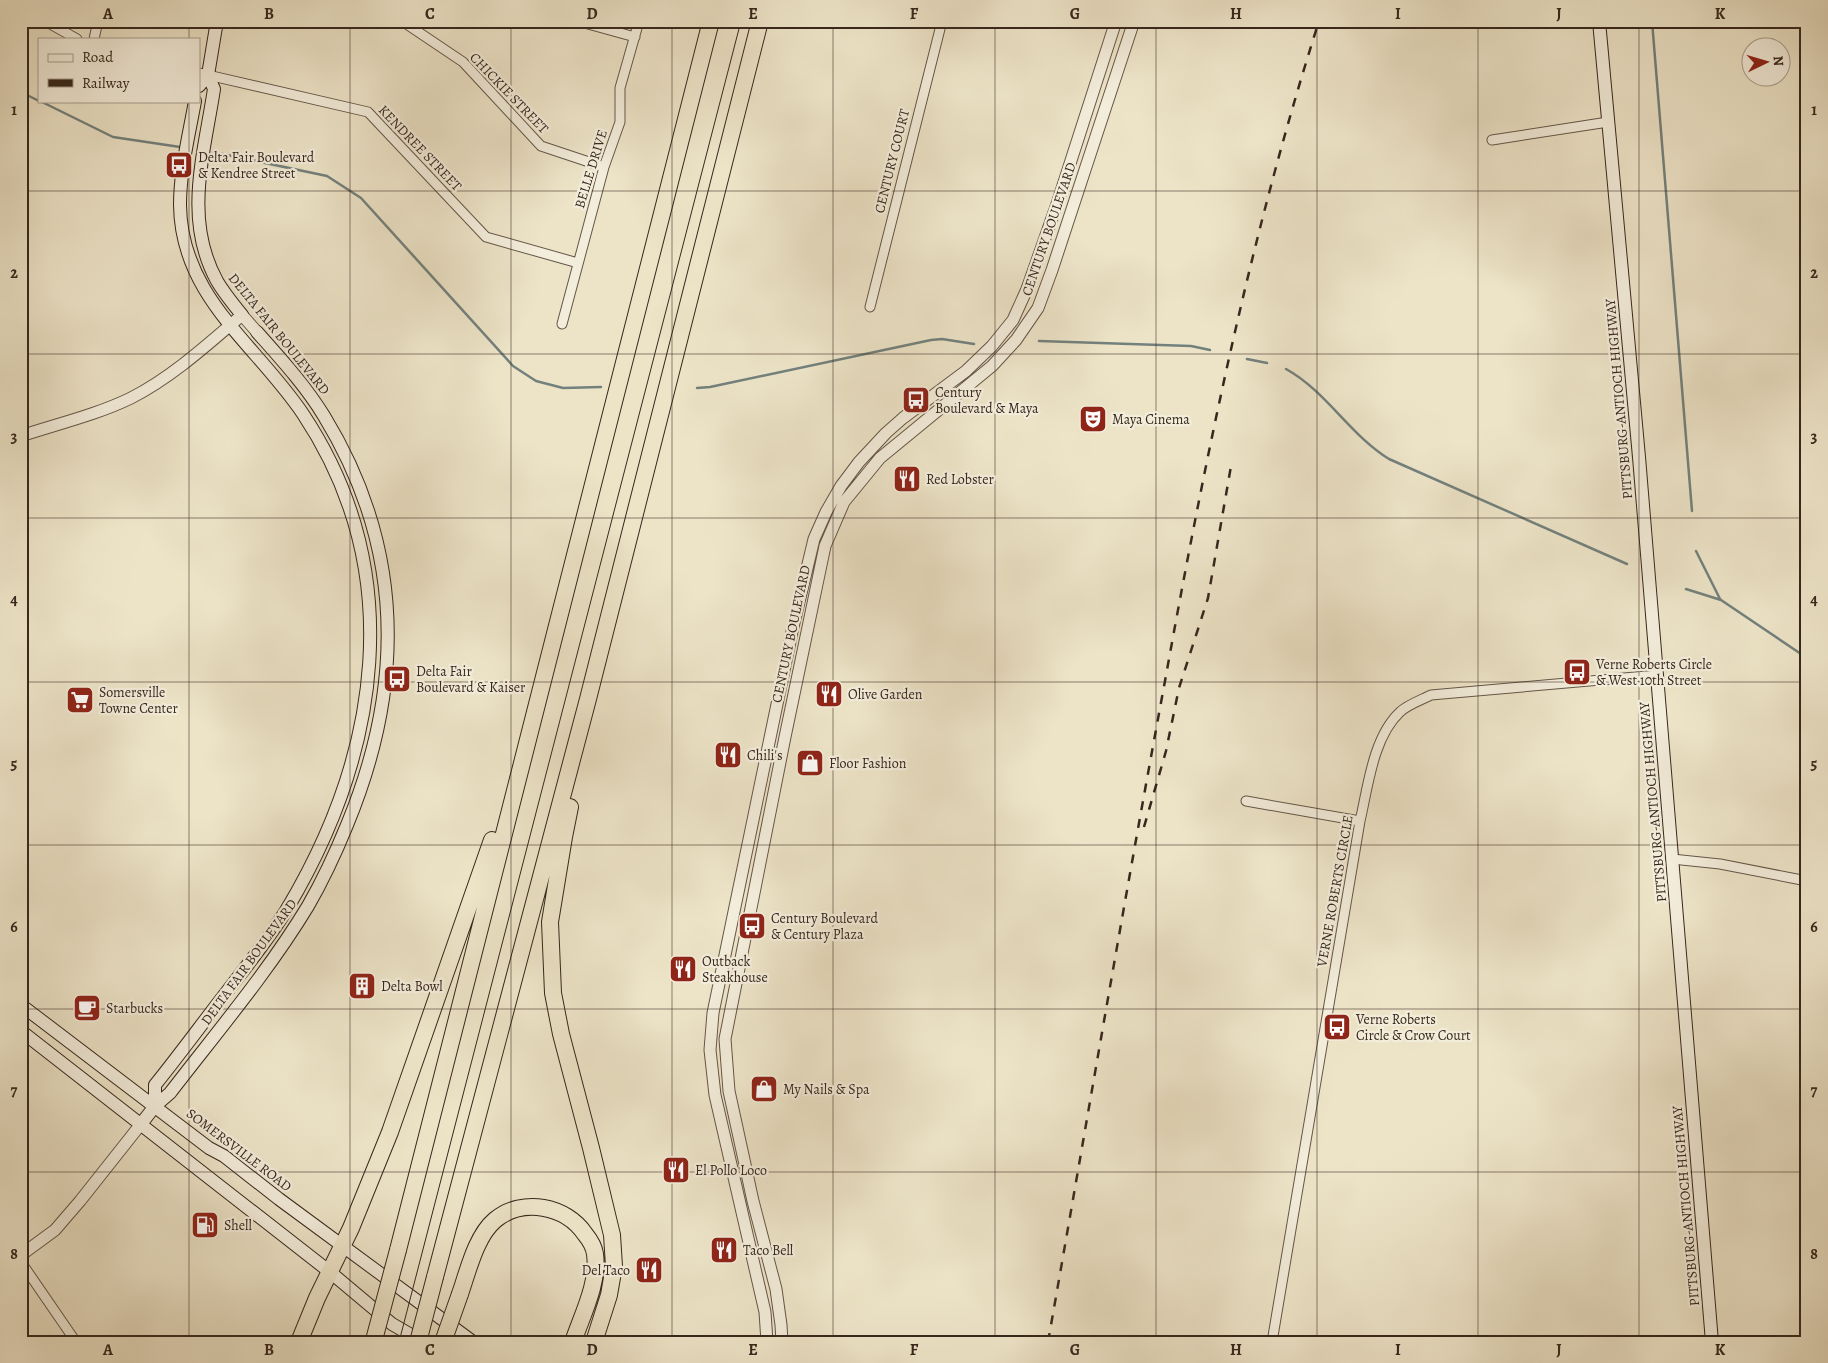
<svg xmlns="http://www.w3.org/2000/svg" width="1828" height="1363" font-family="Alegreya,serif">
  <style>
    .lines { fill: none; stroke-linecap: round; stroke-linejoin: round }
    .stream { stroke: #73817d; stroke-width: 2.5 }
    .minor-casing { stroke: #645648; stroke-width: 11 }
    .tertiary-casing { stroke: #645648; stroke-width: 13 }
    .secondary-casing { stroke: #37271d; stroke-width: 14 }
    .motorway-casing { stroke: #37271d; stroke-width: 18 }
    .minor { stroke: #f3eddb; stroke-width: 9 }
    .tertiary { stroke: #f3eddb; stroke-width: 11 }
    .secondary { stroke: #f3eddb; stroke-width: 12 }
    .motorway { stroke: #ede4c8; stroke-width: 16 }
    .tram { stroke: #37271d; stroke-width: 1 }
    .rail { stroke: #37271d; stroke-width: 2.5; stroke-dasharray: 9 9; stroke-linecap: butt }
    .motorway-bridge-casing { stroke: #37271d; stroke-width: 18; stroke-linecap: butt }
    .motorway-bridge { stroke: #ede4c8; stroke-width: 16 }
    .grid { fill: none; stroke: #37271d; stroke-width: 1; stroke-opacity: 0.55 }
    .labels { text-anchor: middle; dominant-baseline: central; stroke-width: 4.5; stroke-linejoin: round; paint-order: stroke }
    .street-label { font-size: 14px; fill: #37271d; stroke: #f3eddb }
    .poi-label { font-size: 14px; fill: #37271d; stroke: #f3eddb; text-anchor: start }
    .neatline { fill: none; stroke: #37271d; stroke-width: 2 }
    .grid-label { font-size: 16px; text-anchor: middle; font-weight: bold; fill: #37271d }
  </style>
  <rect width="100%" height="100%" fill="#ede4c8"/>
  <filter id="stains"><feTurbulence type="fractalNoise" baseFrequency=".004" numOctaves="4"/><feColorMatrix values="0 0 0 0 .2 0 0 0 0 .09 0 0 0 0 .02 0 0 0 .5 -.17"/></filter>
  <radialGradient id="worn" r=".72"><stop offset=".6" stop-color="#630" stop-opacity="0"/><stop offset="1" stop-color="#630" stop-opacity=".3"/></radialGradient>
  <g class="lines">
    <path class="stream" d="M1652,21L1692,511
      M21,92L39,101
      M40,101L113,137L180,147
      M213,152L327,176L361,198L513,366L536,381L563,388L601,387
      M1039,341L1191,346L1210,350
      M1247,359L1267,363
      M1286,369C1326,391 1350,435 1389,459L1627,564
      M697,388L710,387L931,340L942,339L974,344
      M1696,551L1720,599
      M1686,589L1721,600L1807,658"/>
    <g class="minor-casing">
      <path id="minor" d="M45,21L77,39
        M402,21L463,62L541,146L604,167
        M577,21L635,37
        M94,39L98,21
        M199,73L368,112L486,237L578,263
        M1492,140L1608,122
        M870,307L942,21
        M562,324L604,167L620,122V88L639,21
        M1246,801L1360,821
        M1672,859L1720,864L1807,881
        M21,1262L76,1342
        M1272,1342L1360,821C1368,787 1373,737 1400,712C1407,705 1421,700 1431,695L1658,675"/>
    </g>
    <g class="tertiary-casing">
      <path id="tertiary" d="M21,436C57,424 96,415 131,398C172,377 207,345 242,315L257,332
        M21,1255L55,1230L80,1201L141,1124
        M767,1342L765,1312L715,1095L710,1050L713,1013L793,627L814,539L826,512L841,486L859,462L886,433L903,418L966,371L992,346L1013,320L1027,289L1057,204L1116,21
        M782,1342L781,1325L776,1289L753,1201L729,1091L725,1039L785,737L825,546L844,502L880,458L992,366L1016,340L1038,308L1052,270L1134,21"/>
    </g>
    <g class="secondary-casing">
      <path id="secondary" d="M1599,21L1639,457L1712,1342
        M208,75L214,89C204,155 183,219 217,281C224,293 233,304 242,315
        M199,86L208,75L217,21
        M21,1005L209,1148L224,1156L279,1199L473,1342
        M21,1031L330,1272L392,1324L423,1342
        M155,1106V1085C180,1054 204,1021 229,989C249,963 270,937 287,909C380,753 408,572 303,414C256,344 181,297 180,205C180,170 189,135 195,101
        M141,1124L155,1106L170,1093C217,1032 268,972 308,906C323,880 336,852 347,825C405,685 404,547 324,416C305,385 281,359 257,332"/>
    </g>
    <g class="motorway-casing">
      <path id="motorway" d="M570,807L564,837L550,922L553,993L561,1034L591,1148L612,1235L614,1266L609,1295L594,1342
        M398,1250L711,21
        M435,1277L588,699L760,21
        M460,1294C468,1271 476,1236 495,1220C523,1197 566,1206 585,1234C590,1240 594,1247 595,1254C599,1283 582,1315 573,1342
        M299,1342L317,1298L351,1228L390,1132L492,840"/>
    </g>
    <use href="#minor" class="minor"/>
    <use href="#tertiary" class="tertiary"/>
    <use href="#secondary" class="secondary"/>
    <use href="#motorway" class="motorway"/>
    <path class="tram" d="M399,1342L741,21"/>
    <path class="rail" d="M1144,827L1166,751L1179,688L1208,598L1231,466
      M1048,1342C1087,1121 1124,901 1165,681C1205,459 1250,237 1319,21"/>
    <g class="motorway-bridge-casing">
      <path id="motorway-bridge" d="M374,1340L398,1250
        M418,1342L435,1277
        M443,1342L460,1294"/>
    </g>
    <use href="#motorway-bridge" class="motorway-bridge"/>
  </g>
  <path class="grid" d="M189,21V39M350,21V1342M511,21V1342M672,21V1342M833,21V1342M995,21V1342M1156,21V1342M1317,21V1342M1478,21V1342M1639,21V1342M189,101V1342M21,191H1807M21,354H1807M21,518H1807M21,682H1807M21,845H1807M21,1009H1807M21,1172H1807"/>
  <defs>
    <g id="bus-square" transform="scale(1.4375)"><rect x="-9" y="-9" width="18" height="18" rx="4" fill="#8f2418" stroke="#f3eddb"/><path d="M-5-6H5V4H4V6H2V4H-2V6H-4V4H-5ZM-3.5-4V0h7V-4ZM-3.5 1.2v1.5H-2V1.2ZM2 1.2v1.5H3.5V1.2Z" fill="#fff"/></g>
    <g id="theatre-square" transform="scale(1.4375)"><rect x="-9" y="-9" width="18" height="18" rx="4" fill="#8f2418" stroke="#f3eddb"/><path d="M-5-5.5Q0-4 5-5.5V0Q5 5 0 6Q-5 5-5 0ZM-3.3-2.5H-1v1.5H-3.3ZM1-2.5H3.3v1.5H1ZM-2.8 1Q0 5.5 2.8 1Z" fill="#fff"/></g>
    <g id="restaurant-square" transform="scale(1.4375)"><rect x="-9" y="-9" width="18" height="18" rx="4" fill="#8f2418" stroke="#f3eddb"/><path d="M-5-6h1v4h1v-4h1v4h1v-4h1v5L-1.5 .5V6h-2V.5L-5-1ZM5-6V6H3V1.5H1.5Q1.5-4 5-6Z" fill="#fff"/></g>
    <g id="supermarket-square" transform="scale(1.4375)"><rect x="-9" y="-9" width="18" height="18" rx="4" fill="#8f2418" stroke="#f3eddb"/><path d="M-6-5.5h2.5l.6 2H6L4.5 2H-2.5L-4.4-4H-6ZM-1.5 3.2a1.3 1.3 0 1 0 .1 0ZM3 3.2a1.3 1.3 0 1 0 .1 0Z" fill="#fff"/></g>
    <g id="shop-square" transform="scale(1.4375)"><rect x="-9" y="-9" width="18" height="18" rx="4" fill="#8f2418" stroke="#f3eddb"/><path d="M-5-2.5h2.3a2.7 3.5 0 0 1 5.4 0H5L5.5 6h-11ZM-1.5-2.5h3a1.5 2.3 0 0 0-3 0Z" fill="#fff"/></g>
    <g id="building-square" transform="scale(1.4375)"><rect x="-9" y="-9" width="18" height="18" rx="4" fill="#8f2418" stroke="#f3eddb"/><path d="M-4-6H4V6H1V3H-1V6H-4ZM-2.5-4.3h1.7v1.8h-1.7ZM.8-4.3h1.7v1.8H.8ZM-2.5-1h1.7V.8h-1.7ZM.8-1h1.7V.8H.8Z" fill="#fff"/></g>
    <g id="cafe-square" transform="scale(1.4375)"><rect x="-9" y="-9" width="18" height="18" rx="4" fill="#8f2418" stroke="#f3eddb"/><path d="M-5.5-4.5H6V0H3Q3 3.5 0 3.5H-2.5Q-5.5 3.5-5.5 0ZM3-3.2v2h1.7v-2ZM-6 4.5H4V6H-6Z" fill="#fff"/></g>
    <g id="fuel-square" transform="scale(1.4375)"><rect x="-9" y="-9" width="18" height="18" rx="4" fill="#8f2418" stroke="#f3eddb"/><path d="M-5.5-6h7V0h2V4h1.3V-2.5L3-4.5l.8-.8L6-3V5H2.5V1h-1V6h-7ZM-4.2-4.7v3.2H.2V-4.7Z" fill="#fff"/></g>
  </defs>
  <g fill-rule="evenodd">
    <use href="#bus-square" x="179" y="165"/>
    <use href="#bus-square" x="916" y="400"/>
    <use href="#theatre-square" x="1093" y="419"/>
    <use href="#restaurant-square" x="907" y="479"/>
    <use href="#bus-square" x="1577" y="672"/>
    <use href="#bus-square" x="397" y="679"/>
    <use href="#restaurant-square" x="829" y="694"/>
    <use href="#supermarket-square" x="80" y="700"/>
    <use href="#restaurant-square" x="728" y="755"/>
    <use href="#shop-square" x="810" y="763"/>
    <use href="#bus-square" x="752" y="926"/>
    <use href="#restaurant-square" x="683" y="969"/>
    <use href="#building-square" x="362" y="986"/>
    <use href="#cafe-square" x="87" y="1008"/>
    <use href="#bus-square" x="1337" y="1027"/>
    <use href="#shop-square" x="764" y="1089"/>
    <use href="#restaurant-square" x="676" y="1170"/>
    <use href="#fuel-square" x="205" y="1225"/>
    <use href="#restaurant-square" x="724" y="1250"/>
    <use href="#restaurant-square" x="649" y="1270"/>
  </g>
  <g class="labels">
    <g class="street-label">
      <text transform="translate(509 93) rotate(46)">CHICKIE STREET</text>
      <text transform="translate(420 148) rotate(46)">KENDREE STREET</text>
      <text transform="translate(892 161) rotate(-76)">CENTURY COURT</text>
      <text transform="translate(591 169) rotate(-73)">BELLE DRIVE</text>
      <text transform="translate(1049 229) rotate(-71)">CENTURY BOULEVARD</text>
      <text transform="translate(279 334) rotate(51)">DELTA FAIR BOULEVARD</text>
      <text transform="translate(1619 399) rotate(-95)">PITTSBURG-ANTIOCH HIGHWAY</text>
      <text transform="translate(791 634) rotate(-78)">CENTURY BOULEVARD</text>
      <text transform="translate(1653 802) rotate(-95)">PITTSBURG-ANTIOCH HIGHWAY</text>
      <text transform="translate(1335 891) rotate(-80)">VERNE ROBERTS CIRCLE</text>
      <text transform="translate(249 962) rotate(-54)">DELTA FAIR BOULEVARD</text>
      <text transform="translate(239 1150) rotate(37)">SOMERSVILLE ROAD</text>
      <text transform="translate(1686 1206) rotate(-95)">PITTSBURG-ANTIOCH HIGHWAY</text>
    </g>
    <g class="poi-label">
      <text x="198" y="157">Delta Fair Boulevard<tspan x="198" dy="16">&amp; Kendree Street</tspan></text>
      <text x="935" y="392">Century<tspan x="935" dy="16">Boulevard &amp; Maya</tspan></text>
      <text x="1112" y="419">Maya Cinema</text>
      <text x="926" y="479">Red Lobster</text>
      <text x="1596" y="664">Verne Roberts Circle<tspan x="1596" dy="16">&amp; West 10th Street</tspan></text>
      <text x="416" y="671">Delta Fair<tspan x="416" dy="16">Boulevard &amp; Kaiser</tspan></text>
      <text x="99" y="692">Somersville<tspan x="99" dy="16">Towne Center</tspan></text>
      <text x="848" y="694">Olive Garden</text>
      <text x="747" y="755">Chili's</text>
      <text x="829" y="763">Floor Fashion</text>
      <text x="771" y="918">Century Boulevard<tspan x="771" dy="16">&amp; Century Plaza</tspan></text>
      <text x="702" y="961">Outback<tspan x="702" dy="16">Steakhouse</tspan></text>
      <text x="381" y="986">Delta Bowl</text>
      <text x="106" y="1008">Starbucks</text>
      <text x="1356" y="1019">Verne Roberts<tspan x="1356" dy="16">Circle &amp; Crow Court</tspan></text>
      <text x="783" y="1089">My Nails &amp; Spa</text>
      <text x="695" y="1170">El Pollo Loco</text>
      <text x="224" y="1225">Shell</text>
      <text x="743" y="1250">Taco Bell</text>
      <text x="630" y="1270" text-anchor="end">Del Taco</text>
    </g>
  </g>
  <rect width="1828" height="1363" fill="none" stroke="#ede4c8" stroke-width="55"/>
  <rect x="38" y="38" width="162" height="65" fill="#f3eddb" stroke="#a89e8f"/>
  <rect x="48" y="54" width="25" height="8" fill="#f3eddb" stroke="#a89e8f"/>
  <text x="82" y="62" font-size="15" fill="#37271d">Road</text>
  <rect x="48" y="79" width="25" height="8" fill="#37271d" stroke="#a89e8f"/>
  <text x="82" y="88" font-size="15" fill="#37271d">Railway</text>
  <g transform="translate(1766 62) rotate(85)"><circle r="24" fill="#f3eddb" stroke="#a89e8f"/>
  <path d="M0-4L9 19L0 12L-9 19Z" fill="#8f2418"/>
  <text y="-8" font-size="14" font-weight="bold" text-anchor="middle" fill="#37271d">N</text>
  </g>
  <rect x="28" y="28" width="1772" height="1308" class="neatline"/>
  <g class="grid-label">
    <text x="108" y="19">A</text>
    <text x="269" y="19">B</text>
    <text x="430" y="19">C</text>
    <text x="592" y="19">D</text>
    <text x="753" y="19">E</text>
    <text x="914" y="19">F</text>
    <text x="1075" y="19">G</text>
    <text x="1236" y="19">H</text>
    <text x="1398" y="19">I</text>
    <text x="1559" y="19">J</text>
    <text x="1720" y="19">K</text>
    <text x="14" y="115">1</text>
    <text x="1814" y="115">1</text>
    <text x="14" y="278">2</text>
    <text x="1814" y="278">2</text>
    <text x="14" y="442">3</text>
    <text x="1814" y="442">3</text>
    <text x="14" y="605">4</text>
    <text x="1814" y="605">4</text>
    <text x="14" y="769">5</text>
    <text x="1814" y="769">5</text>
    <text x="14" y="932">6</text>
    <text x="1814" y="932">6</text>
    <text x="14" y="1096">7</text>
    <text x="1814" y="1096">7</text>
    <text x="14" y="1259">8</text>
    <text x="1814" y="1259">8</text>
    <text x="108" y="1355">A</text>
    <text x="269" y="1355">B</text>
    <text x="430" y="1355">C</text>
    <text x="592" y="1355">D</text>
    <text x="753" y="1355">E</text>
    <text x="914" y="1355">F</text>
    <text x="1075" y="1355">G</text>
    <text x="1236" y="1355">H</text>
    <text x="1398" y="1355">I</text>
    <text x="1559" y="1355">J</text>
    <text x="1720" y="1355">K</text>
  </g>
  <rect width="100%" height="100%" filter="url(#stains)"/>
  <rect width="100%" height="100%" fill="url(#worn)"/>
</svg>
